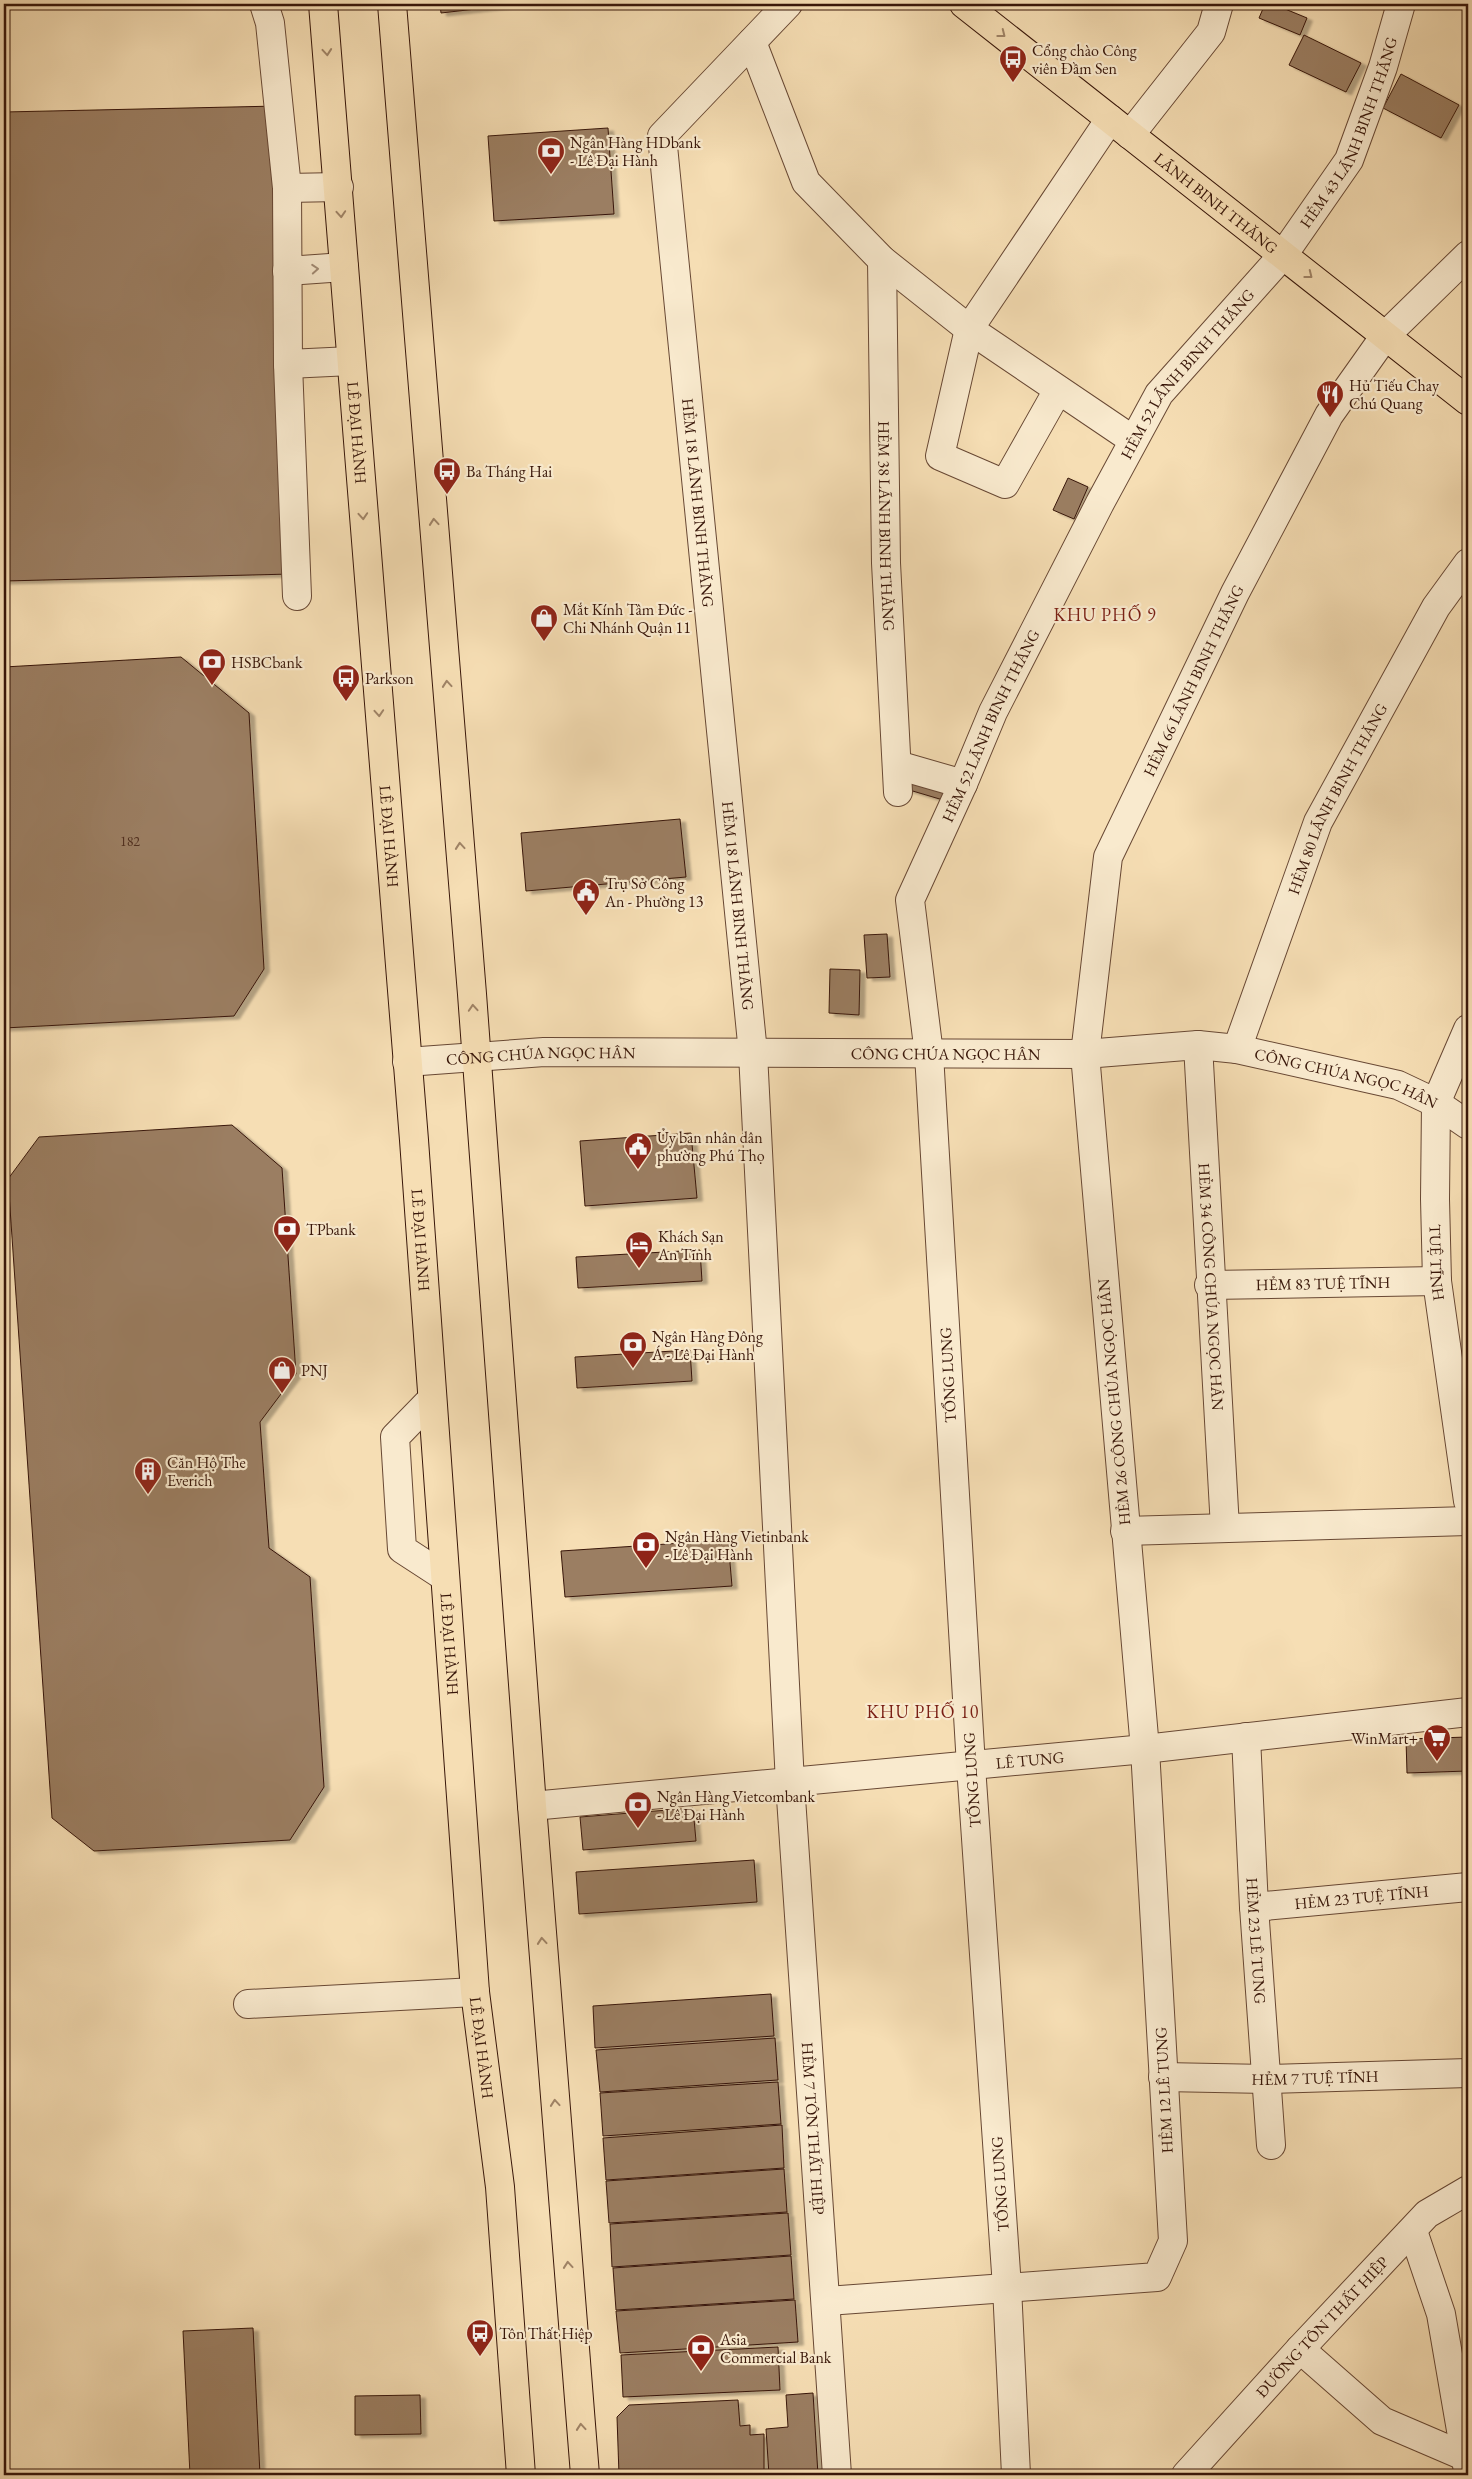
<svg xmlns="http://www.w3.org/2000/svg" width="1472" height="2479" font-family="'EB Garamond',serif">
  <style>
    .building { fill: #9b7e62; stroke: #381609; filter: url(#shadow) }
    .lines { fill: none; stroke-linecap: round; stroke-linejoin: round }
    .minor-casing { stroke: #684834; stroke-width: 30 }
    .major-casing { stroke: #381609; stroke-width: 30 }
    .minor { stroke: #f9eace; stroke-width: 28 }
    .major { stroke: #f6deb4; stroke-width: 28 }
    .oneway { stroke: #a08467 }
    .oneway2 { stroke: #a28b75 }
    .labels { text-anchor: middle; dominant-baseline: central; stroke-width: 4.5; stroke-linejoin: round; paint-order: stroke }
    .number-label { font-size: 14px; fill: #51301f }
    .poi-label { font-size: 16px; fill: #381609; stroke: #f9eace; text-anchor: start }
    .street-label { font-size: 16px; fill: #381609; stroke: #f9eace }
    .neighbourhood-label { font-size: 18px; letter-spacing: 1px; fill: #7a1f14; stroke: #f9eace }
  </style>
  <defs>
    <filter id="shadow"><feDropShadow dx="5.5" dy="3" stdDeviation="1" flood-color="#0004"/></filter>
  </defs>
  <rect width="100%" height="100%" fill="#f6deb4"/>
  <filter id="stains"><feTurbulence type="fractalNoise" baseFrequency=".004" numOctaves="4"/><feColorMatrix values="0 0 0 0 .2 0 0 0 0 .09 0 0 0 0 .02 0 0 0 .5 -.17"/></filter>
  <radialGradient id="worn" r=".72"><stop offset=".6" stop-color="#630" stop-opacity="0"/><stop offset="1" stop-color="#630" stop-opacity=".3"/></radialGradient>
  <path class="building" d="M440,4H519L441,13Z
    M1265,4H1273L1307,18L1300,35L1259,18Z
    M1304,35L1361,63L1346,92L1289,65Z
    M1401,74L1459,105L1441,138L1383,108Z
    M278,106L292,574L4,581V112Z
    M608,128L614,214L494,221L488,136Z
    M1068,478L1088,487L1074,519L1053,510Z
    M181,657L249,713L264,969L234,1016L4,1028V667Z
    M911,775L947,785L943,800L906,789Z
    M680,819L686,877L526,891L521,833Z
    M887,934L890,977L867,978L864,935Z
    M830,969L860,970L859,1015L829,1013Z
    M232,1125L282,1168L296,1374L260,1422L269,1548L310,1577L324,1787L290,1840L94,1851L52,1818L8,1179L39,1137Z
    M691,1133L697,1198L585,1206L580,1141Z
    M700,1250L702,1281L578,1288L576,1257Z
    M690,1350L692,1381L577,1388L575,1357Z
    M728,1540L732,1586L565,1597L561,1551Z
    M1468,1737V1771L1407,1773L1406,1739Z
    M693,1808L696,1841L583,1850L580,1817Z
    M754,1860L757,1902L579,1914L576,1872Z
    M771,1994L774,2036L595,2048L593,2006Z
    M775,2038L778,2080L600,2092L596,2050Z
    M778,2082L781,2124L603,2136L600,2093Z
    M782,2125L784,2168L606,2180L603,2138Z
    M784,2169L787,2212L609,2223L606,2181Z
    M788,2213L791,2255L612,2267L610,2224Z
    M791,2256L794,2299L616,2310L613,2268Z
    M795,2300L798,2342L620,2353L616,2311Z
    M253,2328L260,2475H190L183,2331Z
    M778,2347L780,2390L623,2397L621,2355Z
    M813,2393L818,2475H769L766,2429L788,2427L786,2395Z
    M420,2395L421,2434L355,2435V2396Z
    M738,2400L740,2426L750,2425V2435L764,2434V2475H619L617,2417L629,2405Z"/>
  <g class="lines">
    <g class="minor-casing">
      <g id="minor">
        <path d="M264,4L270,23L287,188L288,364L297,596"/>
        <path id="s1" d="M788,4L662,136L753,1053L790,1783L837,2475"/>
        <path d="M752,42L806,182L882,260L969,329L1133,440"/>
        <path d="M1130,135L1211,32L1219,4"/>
        <path d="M287,188L339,187"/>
        <path id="s2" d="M882,260L886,563L898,792"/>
        <path d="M287,271L344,267"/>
        <path d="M288,364L351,361"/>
        <path d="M1058,390L1005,484L940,456L969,329L1110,119"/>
        <path d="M897,765L963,784"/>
        <path id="s3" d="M1468,1029L1436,1103L1435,1199L1437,1281L1468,1501"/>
        <path id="s4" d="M1198,1045L1225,1528"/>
        <path id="s5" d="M1237,1049L1318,822L1436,607L1468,563"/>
        <path id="s6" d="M407,1062L544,1052L1085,1054L1198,1045L1237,1049L1398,1085L1436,1103L1468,1125"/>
        <path id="s7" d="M1209,1285L1437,1281"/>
        <path d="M432,1399L395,1437L402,1549L445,1577"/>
        <path d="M1125,1531L1468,1521"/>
        <path id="s8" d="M1246,1737L1254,1907L1271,2145"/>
        <path id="s9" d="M532,1806L1145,1749L1468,1712"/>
        <path id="s10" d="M1254,1907L1468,1887"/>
        <path d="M248,2004L475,1992"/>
        <path id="s11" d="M1163,2077L1267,2079L1468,2073"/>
        <path d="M1413,2231L1441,2314L1468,2471"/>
        <path id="s12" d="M827,2301L1157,2277L1173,2241L1145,1749L1085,1054L1108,857L1235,593L1329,415L1385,336L1468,255"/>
        <path d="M1300,2349L1382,2421L1466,2457"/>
        <path id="s13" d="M1016,2475L1007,2287L971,1766L929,1054L910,900L963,784L993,712L1100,503L1159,394L1283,255L1349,160L1383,67L1401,4"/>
        <path id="s14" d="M1186,2475L1300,2349L1427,2214L1468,2190"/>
      </g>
    </g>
    <g class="major-casing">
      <g id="major">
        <path id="s15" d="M323,4L414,1140L475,1992L500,2187L521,2475"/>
        <path d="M392,4L472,994L532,1806L585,2475"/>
        <path id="s16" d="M964,4L1468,401"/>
      </g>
    </g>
    <use href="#minor" class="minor"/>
    <use href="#major" class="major"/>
  </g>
  <defs><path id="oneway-chevron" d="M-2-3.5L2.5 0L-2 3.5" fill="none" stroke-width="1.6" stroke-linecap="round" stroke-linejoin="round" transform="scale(1.25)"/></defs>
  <g class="oneway">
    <use href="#oneway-chevron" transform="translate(1002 34) rotate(38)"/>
    <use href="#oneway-chevron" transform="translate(327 52) rotate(85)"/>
    <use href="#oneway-chevron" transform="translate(341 214) rotate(86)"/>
    <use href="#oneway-chevron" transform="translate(1309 275) rotate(38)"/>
    <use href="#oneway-chevron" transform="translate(363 516) rotate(86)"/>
    <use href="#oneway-chevron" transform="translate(434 522) rotate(-95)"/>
    <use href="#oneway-chevron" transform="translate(447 684) rotate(-95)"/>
    <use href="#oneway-chevron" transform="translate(379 713) rotate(86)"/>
    <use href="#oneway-chevron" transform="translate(460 846) rotate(-95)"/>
    <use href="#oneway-chevron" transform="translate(473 1008) rotate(-94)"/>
    <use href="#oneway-chevron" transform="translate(542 1941) rotate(-95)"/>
    <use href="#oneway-chevron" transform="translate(555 2103) rotate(-95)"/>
    <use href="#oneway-chevron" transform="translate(568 2265) rotate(-95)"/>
    <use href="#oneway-chevron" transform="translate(581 2427) rotate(-95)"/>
  </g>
  <use class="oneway2" href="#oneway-chevron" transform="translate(315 269) rotate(-4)"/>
  <defs>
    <g id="bus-pin" transform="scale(1.4375)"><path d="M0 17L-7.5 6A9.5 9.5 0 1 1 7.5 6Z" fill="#8f2418" stroke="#f9eace"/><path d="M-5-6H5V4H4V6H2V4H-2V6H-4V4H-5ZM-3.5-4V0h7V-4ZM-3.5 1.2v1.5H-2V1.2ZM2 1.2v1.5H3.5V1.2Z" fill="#fff"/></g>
    <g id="bank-pin" transform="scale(1.4375)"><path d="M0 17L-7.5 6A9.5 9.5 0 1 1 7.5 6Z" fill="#8f2418" stroke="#f9eace"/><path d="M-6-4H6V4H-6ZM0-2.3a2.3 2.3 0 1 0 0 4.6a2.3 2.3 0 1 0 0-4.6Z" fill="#fff"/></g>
    <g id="restaurant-pin" transform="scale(1.4375)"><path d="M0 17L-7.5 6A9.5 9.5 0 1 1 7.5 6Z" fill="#8f2418" stroke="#f9eace"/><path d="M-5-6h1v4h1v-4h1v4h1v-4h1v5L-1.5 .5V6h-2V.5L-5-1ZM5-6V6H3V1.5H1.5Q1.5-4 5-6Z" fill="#fff"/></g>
    <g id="shop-pin" transform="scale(1.4375)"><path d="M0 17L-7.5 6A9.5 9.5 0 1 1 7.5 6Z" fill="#8f2418" stroke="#f9eace"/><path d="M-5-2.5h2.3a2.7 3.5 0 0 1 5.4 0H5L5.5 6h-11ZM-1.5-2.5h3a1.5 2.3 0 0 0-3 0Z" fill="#fff"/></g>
    <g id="civic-pin" transform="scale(1.4375)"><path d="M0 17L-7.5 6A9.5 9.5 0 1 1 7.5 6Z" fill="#8f2418" stroke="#f9eace"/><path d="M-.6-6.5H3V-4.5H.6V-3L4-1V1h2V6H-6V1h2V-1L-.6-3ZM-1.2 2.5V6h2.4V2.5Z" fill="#fff"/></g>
    <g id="hotel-pin" transform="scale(1.4375)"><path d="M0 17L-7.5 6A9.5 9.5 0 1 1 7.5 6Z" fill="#8f2418" stroke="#f9eace"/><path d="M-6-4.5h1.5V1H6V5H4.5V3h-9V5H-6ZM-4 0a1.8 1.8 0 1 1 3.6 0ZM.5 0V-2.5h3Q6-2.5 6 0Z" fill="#fff"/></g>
    <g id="building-pin" transform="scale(1.4375)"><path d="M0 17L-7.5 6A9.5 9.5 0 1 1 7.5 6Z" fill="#8f2418" stroke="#f9eace"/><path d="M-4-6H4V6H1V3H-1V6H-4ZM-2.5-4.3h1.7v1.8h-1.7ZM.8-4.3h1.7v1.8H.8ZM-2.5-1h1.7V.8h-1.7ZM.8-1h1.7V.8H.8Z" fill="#fff"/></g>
    <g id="supermarket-pin" transform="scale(1.4375)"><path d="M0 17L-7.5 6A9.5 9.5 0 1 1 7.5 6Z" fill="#8f2418" stroke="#f9eace"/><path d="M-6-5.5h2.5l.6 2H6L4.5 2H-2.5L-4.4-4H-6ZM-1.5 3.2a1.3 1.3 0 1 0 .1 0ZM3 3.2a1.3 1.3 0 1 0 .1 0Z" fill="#fff"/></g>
  </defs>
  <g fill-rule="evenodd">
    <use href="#bus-pin" x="1013" y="59"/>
    <use href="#bank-pin" x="551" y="151"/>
    <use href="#restaurant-pin" x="1330" y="394"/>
    <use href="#bus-pin" x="447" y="471"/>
    <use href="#shop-pin" x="544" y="618"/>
    <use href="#bank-pin" x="212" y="662"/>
    <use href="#bus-pin" x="346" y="678"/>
    <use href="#civic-pin" x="586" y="892"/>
    <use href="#civic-pin" x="638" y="1146"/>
    <use href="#bank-pin" x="287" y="1229"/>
    <use href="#hotel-pin" x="639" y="1245"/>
    <use href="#bank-pin" x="633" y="1345"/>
    <use href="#shop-pin" x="282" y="1370"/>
    <use href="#building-pin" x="148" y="1471"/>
    <use href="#bank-pin" x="646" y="1545"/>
    <use href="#supermarket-pin" x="1437" y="1738"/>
    <use href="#bank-pin" x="638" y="1805"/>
    <use href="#bus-pin" x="480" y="2333"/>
    <use href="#bank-pin" x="701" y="2348"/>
  </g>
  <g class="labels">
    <g class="number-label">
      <text x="130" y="841">182</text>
    </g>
    <g class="poi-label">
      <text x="1032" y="50">Cổng chào Công<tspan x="1032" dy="18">viên Đầm Sen</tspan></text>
      <text x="570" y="142">Ngân Hàng HDbank<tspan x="570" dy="18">- Lê Đại Hành</tspan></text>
      <text x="1349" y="385">Hủ Tiếu Chay<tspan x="1349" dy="18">Chú Quang</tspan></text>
      <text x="466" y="471">Ba Tháng Hai</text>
      <text x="563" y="609">Mắt Kính Tâm Đức -<tspan x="563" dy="18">Chi Nhánh Quận 11</tspan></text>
      <text x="231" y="662">HSBCbank</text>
      <text x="365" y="678">Parkson</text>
      <text x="605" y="883">Trụ Sở Công<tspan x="605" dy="18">An - Phường 13</tspan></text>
      <text x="657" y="1137">Ủy ban nhân dân<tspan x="657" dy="18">phường Phú Thọ</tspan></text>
      <text x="306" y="1229">TPbank</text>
      <text x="658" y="1236">Khách Sạn<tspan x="658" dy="18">An Tĩnh</tspan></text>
      <text x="652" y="1336">Ngân Hàng Đông<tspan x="652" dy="18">Á - Lê Đại Hành</tspan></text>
      <text x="301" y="1370">PNJ</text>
      <text x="167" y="1462">Căn Hộ The<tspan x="167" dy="18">Everich</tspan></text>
      <text x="665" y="1536">Ngân Hàng Vietinbank<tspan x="665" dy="18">- Lê Đại Hành</tspan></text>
      <text x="1418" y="1738" text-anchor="end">WinMart+</text>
      <text x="657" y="1796">Ngân Hàng Vietcombank<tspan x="657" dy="18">- Lê Đại Hành</tspan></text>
      <text x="499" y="2333">Tôn Thất Hiệp</text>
      <text x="720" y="2339">Asia<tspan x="720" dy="18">Commercial Bank</tspan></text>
    </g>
    <g class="street-label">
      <text stroke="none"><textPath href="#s13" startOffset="2470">HẺM 43 LÃNH BINH THĂNG</textPath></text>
      <text stroke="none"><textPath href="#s16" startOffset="321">LÃNH BINH THĂNG</textPath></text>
      <text stroke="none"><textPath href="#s13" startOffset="2176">HẺM 52 LÃNH BINH THĂNG</textPath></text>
      <text stroke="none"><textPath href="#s15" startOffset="430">LÊ ĐẠI HÀNH</textPath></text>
      <text stroke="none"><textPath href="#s1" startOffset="551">HẺM 18 LÃNH BINH THĂNG</textPath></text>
      <text stroke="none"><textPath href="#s2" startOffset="266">HẺM 38 LÃNH BINH THĂNG</textPath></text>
      <text stroke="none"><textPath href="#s12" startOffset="1955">HẺM 66 LÃNH BINH THĂNG</textPath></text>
      <text stroke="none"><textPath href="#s13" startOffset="1771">HẺM 52 LÃNH BINH THĂNG</textPath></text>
      <text stroke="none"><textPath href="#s5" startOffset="270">HẺM 80 LÃNH BINH THĂNG</textPath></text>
      <text stroke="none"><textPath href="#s15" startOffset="835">LÊ ĐẠI HÀNH</textPath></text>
      <text stroke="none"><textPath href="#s1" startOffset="956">HẺM 18 LÃNH BINH THĂNG</textPath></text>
      <text stroke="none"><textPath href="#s6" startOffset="539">CÔNG CHÚA NGỌC HÂN</textPath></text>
      <text stroke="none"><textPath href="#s6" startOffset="134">CÔNG CHÚA NGỌC HÂN</textPath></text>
      <text stroke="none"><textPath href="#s6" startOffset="944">CÔNG CHÚA NGỌC HÂN</textPath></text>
      <text stroke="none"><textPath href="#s15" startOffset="1240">LÊ ĐẠI HÀNH</textPath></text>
      <text stroke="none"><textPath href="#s3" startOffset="240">TUỆ TĨNH</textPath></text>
      <text stroke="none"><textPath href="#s7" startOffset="114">HẺM 83 TUỆ TĨNH</textPath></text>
      <text stroke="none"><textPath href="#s4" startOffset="242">HẺM 34 CÔNG CHÚA NGỌC HÂN</textPath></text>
      <text transform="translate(948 1375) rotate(-93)">TỔNG LUNG</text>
      <text transform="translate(1114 1402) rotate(-95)">HẺM 26 CÔNG CHÚA NGỌC HÂN</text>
      <text stroke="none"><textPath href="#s15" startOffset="1645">LÊ ĐẠI HÀNH</textPath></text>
      <text stroke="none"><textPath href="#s9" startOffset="500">LÊ TUNG</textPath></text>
      <text transform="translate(972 1780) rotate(-94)">TỔNG LUNG</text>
      <text stroke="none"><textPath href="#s10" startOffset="108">HẺM 23 TUỆ TĨNH</textPath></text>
      <text stroke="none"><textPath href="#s8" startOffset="204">HẺM 23 LÊ TUNG</textPath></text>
      <text stroke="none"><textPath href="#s15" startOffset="2050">LÊ ĐẠI HÀNH</textPath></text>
      <text stroke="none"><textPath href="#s11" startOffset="152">HẺM 7 TUỆ TĨNH</textPath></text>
      <text transform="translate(1164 2090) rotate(-93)">HẺM 12 LÊ TUNG</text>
      <text stroke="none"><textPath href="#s1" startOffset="2181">HẺM 7 TÔN THẤT HIỆP</textPath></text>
      <text transform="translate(1000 2184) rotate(-94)">TỔNG LUNG</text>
      <text stroke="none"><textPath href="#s14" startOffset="201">ĐƯỜNG TÔN THẤT HIỆP</textPath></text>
    </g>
    <g class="neighbourhood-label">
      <text x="1105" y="614">KHU PHỐ 9</text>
      <text x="923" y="1711">KHU PHỐ 10</text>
    </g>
  </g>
  <rect width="1472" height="2479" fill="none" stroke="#f6deb4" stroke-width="20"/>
  <rect x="5" y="5" width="1462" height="2469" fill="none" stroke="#381609" stroke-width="2.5"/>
  <rect x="10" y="10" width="1452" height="2459" fill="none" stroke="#381609"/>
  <rect width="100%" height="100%" filter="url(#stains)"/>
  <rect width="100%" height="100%" fill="url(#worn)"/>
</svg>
